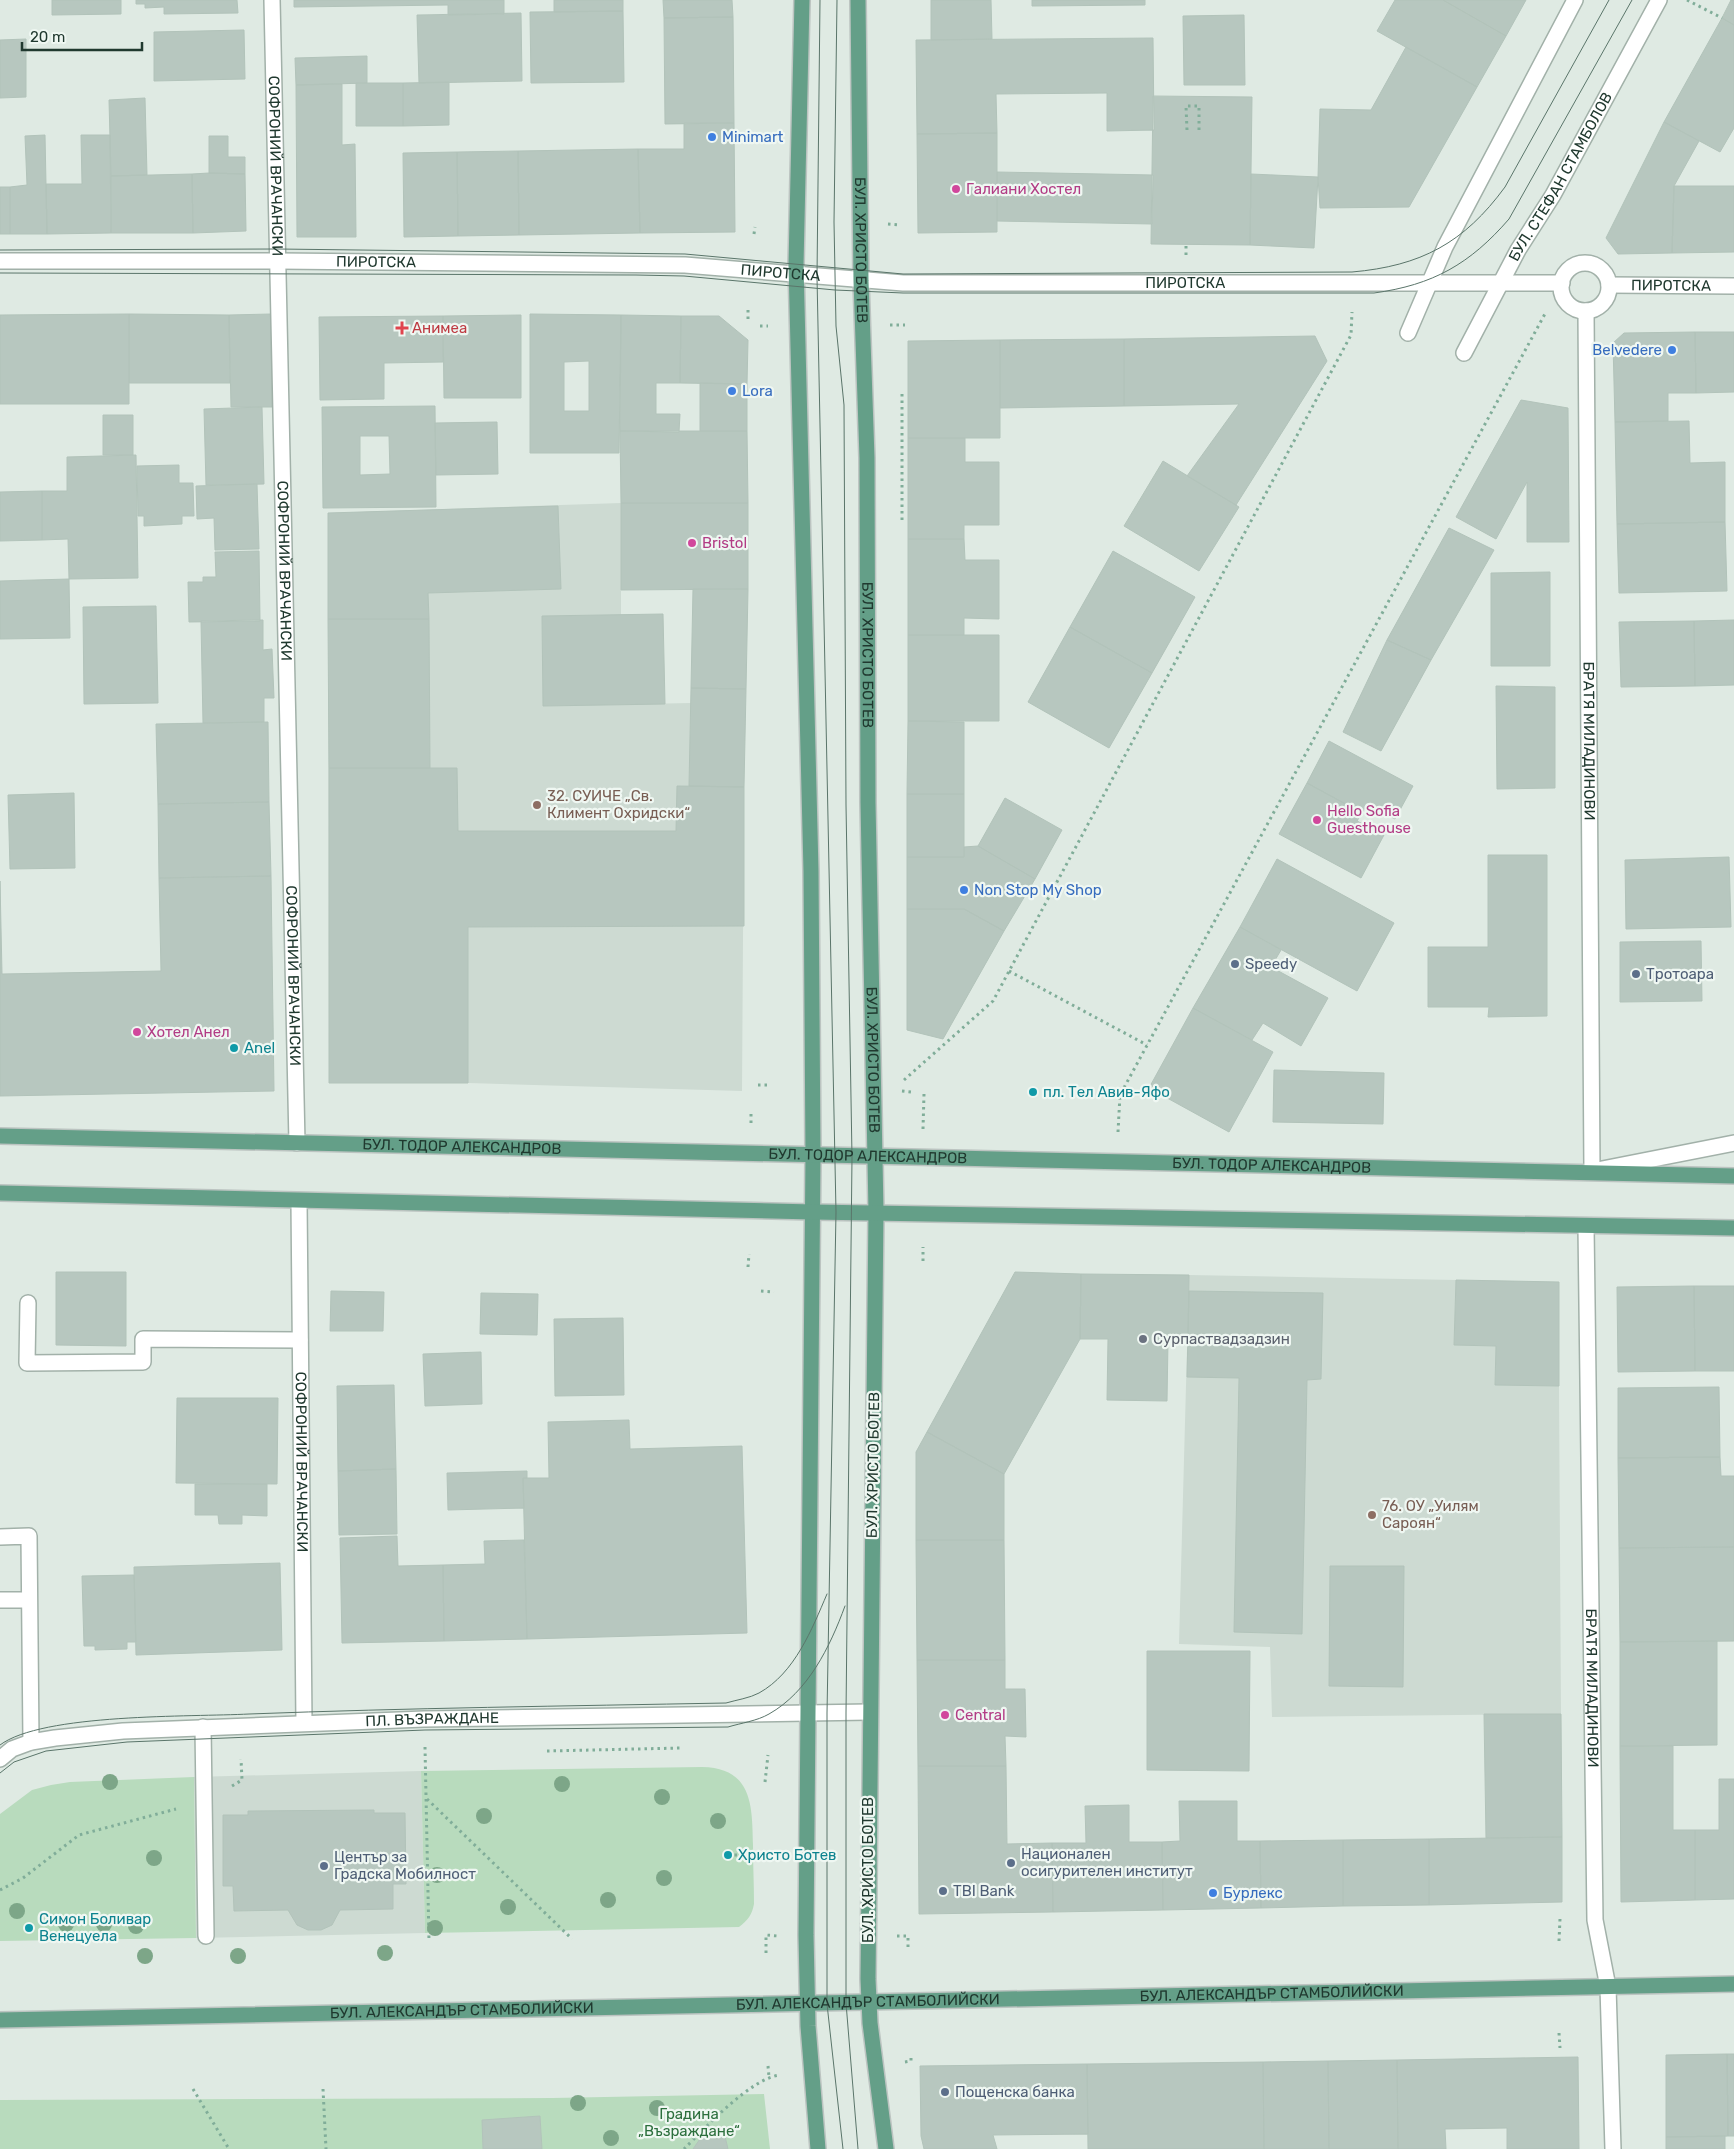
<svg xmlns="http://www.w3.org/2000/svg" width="1734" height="2149" font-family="Rubik,sans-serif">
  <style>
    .built { fill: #cddad2 }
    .green { fill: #b8dbbd }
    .building { fill: #b7c7bf; stroke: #b2c3ba; fill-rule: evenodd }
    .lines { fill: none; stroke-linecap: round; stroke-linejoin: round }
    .minor-casing { stroke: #a2b1a9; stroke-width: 18 }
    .major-casing { stroke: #bcc4c1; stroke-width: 18 }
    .path { stroke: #80ad99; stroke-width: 3; stroke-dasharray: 2.5 4; stroke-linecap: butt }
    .minor { stroke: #fff; stroke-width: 15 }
    .major { stroke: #649f88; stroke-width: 15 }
    .tram { stroke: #5a756a; stroke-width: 1 }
    .tree { fill: #7da688 }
    .shop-dot { fill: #3f7fe0; stroke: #eff7f2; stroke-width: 2 }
    .hotel-dot { fill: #d1479c; stroke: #eff7f2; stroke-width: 2 }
    .health-dot { fill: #e0444e; stroke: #eff7f2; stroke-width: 2 }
    .education-dot { fill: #8d6e63; stroke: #eff7f2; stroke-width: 2 }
    .service-dot { fill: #5c6f8a; stroke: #eff7f2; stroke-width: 2 }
    .culture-dot { fill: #0f9aa8; stroke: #eff7f2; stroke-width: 2 }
    .worship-dot { fill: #6b7280; stroke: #eff7f2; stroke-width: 2 }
    .labels { text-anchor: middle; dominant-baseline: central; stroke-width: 4.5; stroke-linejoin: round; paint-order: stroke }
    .shop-label { font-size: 15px; fill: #366cbe; stroke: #eff7f2; text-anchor: start }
    .street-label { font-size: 15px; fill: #20392f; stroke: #eff7f2 }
    .hotel-label { font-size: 15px; fill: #b23c85; stroke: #eff7f2; text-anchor: start }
    .health-label { font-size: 15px; fill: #be3a42; stroke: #eff7f2; text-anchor: start }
    .education-label { font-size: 15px; fill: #785e54; stroke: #eff7f2; text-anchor: start }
    .service-label { font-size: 15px; fill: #4e5e75; stroke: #eff7f2; text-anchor: start }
    .culture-label { font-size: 15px; fill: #0d838f; stroke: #eff7f2; text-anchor: start }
    .worship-label { font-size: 15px; fill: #5b616d; stroke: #eff7f2; text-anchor: start }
    .park-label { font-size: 15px; fill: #2c6f3d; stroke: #eff7f2 }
  </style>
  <rect width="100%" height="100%" fill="#dfeae3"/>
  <path class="built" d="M621,503V615L542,616L543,706L691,703L689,786L744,787L742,1091L468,1083H329L328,513Z
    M1189,1275L1456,1280L1454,1345L1496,1346L1495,1385L1559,1386L1561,1714L1272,1717L1270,1647L1179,1644Z
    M421,1771L425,1933L196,1938L194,1777Z"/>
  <path class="green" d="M702,1767C753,1768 752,1806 753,1845C753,1865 754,1885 754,1904C752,1915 748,1920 739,1927L425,1933L421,1771Z
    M194,1777L196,1938L0,1941V1814L32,1790L51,1785L70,1782Z
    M764,2094L770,2149H0V2100L552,2098Z"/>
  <path class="building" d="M52,0H121V14L52,15Z
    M136,0H237L238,13L164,14V7L145,8V4H136Z
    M294,0H504V14L448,15V5L294,7Z
    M554,0H623V11L554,12Z
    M663,0H732L733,17L664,18Z
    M931,0H991L992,39L931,40Z
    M1032,0H1145V5L1032,6Z
    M1395,0H1443L1506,36L1477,87L1377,31Z
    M1443,0H1526L1506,36Z
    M1731,0H1734V25L1722,18Z
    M623,11L624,82L531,83L530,12Z
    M521,13L522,81L419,83L417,15Z
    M1244,15L1245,85H1184L1183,16Z
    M733,17L734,123L665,124L664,18Z
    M1722,18L1734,25V128L1720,152L1664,122Z
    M244,30L245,79L154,81V32Z
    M1153,38L1154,130L1107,131V93L996,94L997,133L917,134L916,40Z
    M26,39V97L0,98V40Z
    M1406,47L1477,87L1409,207L1320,208L1318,177L1320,109L1371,110Z
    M367,56V83L296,85L295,58Z
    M449,82V125L403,126V83Z
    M356,83H403V126H356Z
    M342,84V145L355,144L356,237H297L296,85Z
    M1153,96L1252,97L1250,245L1151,244Z
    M145,98L147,175L111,176L109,100Z
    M1664,122L1699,141L1674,186L1672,253L1618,254L1606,238Z
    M684,123H734L735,232L640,233L638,149H684Z
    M997,133V232L918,233L917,134Z
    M45,135L47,234H10V187L27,185L25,136Z
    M81,135H110L111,233L47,234L46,184H82Z
    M209,136H228V157H245V174L209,173Z
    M638,149L640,233L519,235L518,151Z
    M518,151L519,235L458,236L457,152Z
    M457,152L458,236L404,237L403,153Z
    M997,172L1153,175L1152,224L997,221Z
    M209,173L245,174L246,231L193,233L192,174Z
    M192,174L193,233H111V176Z
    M1251,174L1318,177L1314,248L1250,245Z
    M1674,186H1734V252L1672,253Z
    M0,187H10V234H0Z
    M129,314V404H0V315Z
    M129,314L229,315L230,383H129Z
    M271,314L272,407H231L229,315Z
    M530,314L621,315L619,453H530ZM589,361V411H564V362Z
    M521,315V398H444L443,316Z
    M621,315L681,316L680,383H656V414H680L679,432L620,431Z
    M443,316V362L384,363V399L320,400L319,317Z
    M681,316H719L748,340L747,384L680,383Z
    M1695,332L1696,393H1668V421L1615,422L1613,343L1624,333Z
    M1695,332H1734V392L1696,393Z
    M1315,336L1327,361L1236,505L1187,476L1239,404L1124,406V339Z
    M1124,339V406L1000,408V340Z
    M1000,340V438H908V341Z
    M700,383L747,384V431H700Z
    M1521,400L1568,408L1569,542H1527V482L1496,539L1456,517Z
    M435,406L436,507L323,508L322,407ZM360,436H389L390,474L360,475Z
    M262,407L264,484L206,485L204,409Z
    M103,415H133V455H103Z
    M1689,421L1690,463L1725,462V522L1617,524L1615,422Z
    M497,422L498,474L436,475L435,423Z
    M620,431H747L748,503H621Z
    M908,438H965V462H999V525H964V539H908Z
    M136,455L138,578L69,579L68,539L42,540V491H67V457Z
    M1163,461L1239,507L1199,571L1124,526Z
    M179,465V483H193L194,516H182V524L144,526V516H138L137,466Z
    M257,484L259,549L215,550L214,518L197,519L196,486Z
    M42,491V540L0,541V492Z
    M621,503H748V589L621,590Z
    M558,506L561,589L428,593L429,619H328V513Z
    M1725,522L1727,591L1619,593L1617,524Z
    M1449,528L1494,550L1431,660L1387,640Z
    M908,539H964L965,560H999V619L964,618V635H908Z
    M259,551L260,621L189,622L188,582H203V577H216L215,552Z
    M1113,551L1195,597L1152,673L1070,627Z
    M1550,572V666H1491V573Z
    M69,579L70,638L0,639V581Z
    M693,589H748L746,689L691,688Z
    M156,606L158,703L84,704L83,607Z
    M663,614L665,704L543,706L542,616Z
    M328,619H429L430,768H329Z
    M263,620V650L272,649L274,698H264V722L203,723L201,621Z
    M1734,620V685L1695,686L1694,621Z
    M1694,621L1695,686L1621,687L1619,622Z
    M1070,627L1152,673L1109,748L1028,702Z
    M908,635H999V721H908Z
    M1387,640L1431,660L1381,751L1343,732Z
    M1496,686L1555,687V788L1497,789Z
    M691,688L746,689L744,787L689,786Z
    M908,721L964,722V794H907Z
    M268,722L269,802L158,804L156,724Z
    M1329,741L1413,786L1395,819L1367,804L1362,813L1307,783Z
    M329,768H457L458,831H676L677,786L744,787V926L468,927V1083H329Z
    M1307,783L1362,813L1357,821L1384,835L1361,878L1279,834Z
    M74,793L75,868L10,869L8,795Z
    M907,794H964V857H907Z
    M1005,798L1062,830L1035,879L978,846Z
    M269,802L271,876L159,878L158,804Z
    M978,846L1035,879L1004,931L964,909H907V857H964V847Z
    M1488,855H1547V1016L1488,1017L1489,1007H1428V947H1488Z
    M1729,857L1731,927L1626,929L1625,860Z
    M1277,859L1394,923L1357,991L1240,927Z
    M271,876L274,1091L0,1096V881L2,974L161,971L159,878Z
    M907,909H964L1004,931L943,1039L907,1030Z
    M1240,927L1281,950L1271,967L1328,998L1301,1046L1263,1023L1252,1040L1193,1008Z
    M1701,941L1702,1001L1620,1002V942Z
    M1193,1008L1273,1052L1229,1132L1149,1088Z
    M1274,1070L1384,1073L1383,1124L1273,1122Z
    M56,1272H126V1346L56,1345Z
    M1015,1272L1081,1274L1080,1339L1004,1474L927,1432Z
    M1081,1274L1189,1275L1188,1341L1168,1340L1167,1401L1107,1400L1108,1339H1080Z
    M1456,1280L1559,1282V1386L1495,1385L1496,1346L1454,1345Z
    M1694,1286H1734V1371H1695Z
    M1694,1286L1695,1371L1618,1372L1617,1287Z
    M331,1291L384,1292L383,1331H330Z
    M1189,1291L1323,1293L1321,1379L1307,1380L1302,1634L1234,1632L1239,1378L1187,1377Z
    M481,1293L538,1294L537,1335L480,1334Z
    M623,1318L624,1395L555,1396L554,1319Z
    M481,1352L482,1404L425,1406L423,1354Z
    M394,1385L396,1469L338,1471L337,1386Z
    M1719,1387L1720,1457L1618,1458V1388Z
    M177,1398H278L277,1484L176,1483Z
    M629,1420L630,1449L742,1446L747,1633L527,1639L523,1478H549L548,1422Z
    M927,1432L1004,1474V1540H916V1452Z
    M1720,1457L1721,1476H1734V1547L1619,1548L1618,1458Z
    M396,1469L397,1534L339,1535L338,1471Z
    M527,1471V1478H523L524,1508L448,1510L447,1473Z
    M195,1484H267V1516L242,1515V1524H219L218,1515H195Z
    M397,1536L398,1566L443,1565L444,1641L342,1643L340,1538Z
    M524,1540L527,1639L444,1641L443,1565L485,1564L484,1541Z
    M916,1540H1004L1005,1660H917Z
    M1734,1547V1641L1620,1642L1619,1548Z
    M280,1563L282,1650L136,1655L134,1567Z
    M1330,1566H1404L1403,1687L1329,1686Z
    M134,1575L136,1642H127V1649L95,1650V1646H84L82,1576Z
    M1717,1641V1745L1620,1746V1642Z
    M1147,1651H1250L1249,1771L1147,1770Z
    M917,1660H1005V1689H1025L1026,1737L1005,1736L1006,1766H918Z
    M1484,1714H1561L1562,1837L1486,1838Z
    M1620,1746H1673V1830H1695V1900L1621,1902Z
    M918,1766H1006L1007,1844L1052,1843L1053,1912L919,1914Z
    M1719,1779H1734V1899L1695,1900V1830H1719Z
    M1179,1801H1237V1841H1260L1261,1908L1163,1910L1162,1842L1180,1841Z
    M1129,1805V1842H1162L1163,1910L1053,1912L1052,1843H1086L1085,1806Z
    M374,1810V1813H405L406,1884H393V1909L340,1910L332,1925L321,1930H308L297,1925L288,1910L234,1911L233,1886H223V1815H248V1811Z
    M1562,1837V1902L1429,1905V1839Z
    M1429,1839V1905L1343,1906V1840Z
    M1343,1840V1906L1261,1908L1260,1841Z
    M1727,2054H1734V2136H1728Z
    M1727,2054L1728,2136L1666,2137V2055Z
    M1578,2057L1579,2149H1507V2128L1445,2129L1446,2149H1398L1397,2060Z
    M1397,2060L1398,2149H1329L1328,2061Z
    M1328,2061L1329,2149H1264L1263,2062Z
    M1263,2062L1264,2149H1088L1087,2064Z
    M1087,2064L1088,2134L993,2135L997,2149H924L921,2136L920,2066Z
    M540,2116L542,2149H483L482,2120Z
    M723,2128L728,2149H693L702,2136Z
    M1725,2136V2149H1666V2137Z"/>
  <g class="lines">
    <g class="minor-casing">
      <g id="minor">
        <path id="s1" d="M272,0L297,1143"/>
        <path id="s2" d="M0,261H278L685,265L903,283H1562"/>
        <circle cx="1585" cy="287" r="24"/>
        <path id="s3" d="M1609,285L1734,286"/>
        <path id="s4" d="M1586,311L1592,1171L1734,1143"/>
        <path d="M1408,333L1445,247L1575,0"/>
        <path id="s5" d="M1464,353L1518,250L1553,195L1659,0"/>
        <path id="s6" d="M299,1201L304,1723"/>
        <path id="s7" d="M1586,1226L1595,1920L1608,1987L1613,2149"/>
        <path d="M28,1303L27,1363L143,1362V1339L300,1340"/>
        <path d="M0,1537L29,1536L31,1742"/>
        <path d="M0,1600H28"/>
        <path d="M203,1727L206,1936"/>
        <path id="s8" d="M0,1759L12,1749L31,1742L55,1738L123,1731L424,1719L869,1712"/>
      </g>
    </g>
    <g class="major-casing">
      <g id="major">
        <path d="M802,0L796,265L811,871L813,1155L806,1935L808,2026L818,2149"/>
        <path id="s9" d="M858,0L861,281L867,458L868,803L876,1211L868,1979L870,2023L886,2149"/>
        <path id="s10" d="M0,1136L1734,1176"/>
        <path d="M0,1193L813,1212L1734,1228"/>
        <path id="s11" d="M0,2020L1734,1984"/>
      </g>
    </g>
    <path class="path" d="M1687,0L1722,18
      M1187,130L1186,106H1199V131
      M888,224L900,225
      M754,234L755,227
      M1186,255V244
      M748,319V308
      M890,325H905
      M760,326H768
      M902,520V392
      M1009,971L1147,1045
      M904,1080L993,1001L1351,335L1352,312
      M758,1085H769
      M902,1091L911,1092
      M751,1114V1125
      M923,1129L924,1094
      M1118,1132L1120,1095L1546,312
      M923,1261V1247
      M748,1267L749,1254
      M761,1291L774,1292
      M425,1747L429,1941
      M547,1751L681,1748
      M765,1782L768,1755
      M232,1786L242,1780L241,1759
      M427,1799L572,1939
      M728,1855H766
      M0,1890L23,1878L79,1835L176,1809
      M897,1936H908V1949
      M1559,1941L1560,1919
      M766,1953V1935L778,1936
      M1559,2033L1560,2048
      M905,2062L911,2061V2056
      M768,2066L769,2077
      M193,2089L229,2149
      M323,2089L326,2149
      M684,2149C705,2128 751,2078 780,2075"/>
    <use href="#minor" class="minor"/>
    <use href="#major" class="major"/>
    <path class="tram" d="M820,0L817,277L836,1212L827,1713V2004L843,2149
      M837,0L834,222L836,326L844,405L846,805L852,1157L846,1713V2003L858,2149
      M0,250L278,249L685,254L903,274L1352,272C1421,266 1464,243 1505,187L1609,0
      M0,273L636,275L684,276L835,290L903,293H1374C1433,285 1470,264 1509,219L1632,0
      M0,1745C42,1713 192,1717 249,1714C408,1708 567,1706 726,1703C736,1700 750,1698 759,1693C795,1673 812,1629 827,1594
      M0,1773L14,1762L46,1751L127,1742L425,1730L728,1727C741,1723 757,1721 769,1714C808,1692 830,1647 845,1606"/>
  </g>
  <g class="tree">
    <circle cx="110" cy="1782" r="8"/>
    <circle cx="562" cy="1784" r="8"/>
    <circle cx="662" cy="1797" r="8"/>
    <circle cx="484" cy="1816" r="8"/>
    <circle cx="718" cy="1821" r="8"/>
    <circle cx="154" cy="1858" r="8"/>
    <circle cx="437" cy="1875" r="8"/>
    <circle cx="664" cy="1878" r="8"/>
    <circle cx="608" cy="1900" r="8"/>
    <circle cx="508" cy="1907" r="8"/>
    <circle cx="17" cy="1911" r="8"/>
    <circle cx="66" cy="1924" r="8"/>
    <circle cx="104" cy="1924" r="8"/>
    <circle cx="136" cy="1926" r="8"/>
    <circle cx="435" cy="1928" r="8"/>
    <circle cx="385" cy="1953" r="8"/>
    <circle cx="145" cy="1956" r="8"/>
    <circle cx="238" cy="1956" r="8"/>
    <circle cx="578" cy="2103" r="8"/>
    <circle cx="657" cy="2108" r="8"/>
    <circle cx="611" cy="2138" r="8"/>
  </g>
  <g class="shop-dot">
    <circle cx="712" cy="137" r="5"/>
    <circle cx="1672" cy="350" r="5"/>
    <circle cx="732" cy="391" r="5"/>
    <circle cx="964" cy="890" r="5"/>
    <circle cx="1213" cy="1893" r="5"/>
  </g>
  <g class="hotel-dot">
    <circle cx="956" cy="189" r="5"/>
    <circle cx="692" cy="543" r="5"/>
    <circle cx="1317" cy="820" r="5"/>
    <circle cx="137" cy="1032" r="5"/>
    <circle cx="945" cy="1715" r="5"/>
  </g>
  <path class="health-dot" d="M399.5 320.5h5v5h5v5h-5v5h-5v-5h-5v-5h5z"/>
  <g class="education-dot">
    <circle cx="537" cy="805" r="5"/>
    <circle cx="1372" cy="1515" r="5"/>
  </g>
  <g class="service-dot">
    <circle cx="1235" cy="964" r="5"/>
    <circle cx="1636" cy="974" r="5"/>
    <circle cx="1011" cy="1863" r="5"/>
    <circle cx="324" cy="1866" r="5"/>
    <circle cx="943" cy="1891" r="5"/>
    <circle cx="945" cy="2092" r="5"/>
  </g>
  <g class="culture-dot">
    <circle cx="234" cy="1048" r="5"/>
    <circle cx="1033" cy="1092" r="5"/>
    <circle cx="728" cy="1855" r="5"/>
    <circle cx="29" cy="1928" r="5"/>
  </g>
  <circle class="worship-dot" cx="1143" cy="1339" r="5"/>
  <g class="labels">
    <g class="shop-label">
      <text x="722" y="137">Minimart</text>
      <text x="1662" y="350" text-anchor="end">Belvedere</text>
      <text x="742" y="391">Lora</text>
      <text x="974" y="890">Non Stop My Shop</text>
      <text x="1223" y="1893">Бурлекс</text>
    </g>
    <g class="street-label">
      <text stroke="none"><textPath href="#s1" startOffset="166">СОФРОНИЙ ВРАЧАНСКИ</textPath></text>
      <text stroke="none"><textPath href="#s5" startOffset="201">БУЛ. СТЕФАН СТАМБОЛОВ</textPath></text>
      <text stroke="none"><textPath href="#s9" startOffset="250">БУЛ. ХРИСТО БОТЕВ</textPath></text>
      <text stroke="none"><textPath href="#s2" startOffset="376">ПИРОТСКА</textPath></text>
      <text stroke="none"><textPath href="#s2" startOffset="781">ПИРОТСКА</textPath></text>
      <text stroke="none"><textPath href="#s2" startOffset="1186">ПИРОТСКА</textPath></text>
      <text stroke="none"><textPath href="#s3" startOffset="62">ПИРОТСКА</textPath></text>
      <text stroke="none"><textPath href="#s1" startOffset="571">СОФРОНИЙ ВРАЧАНСКИ</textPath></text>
      <text stroke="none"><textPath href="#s9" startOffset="655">БУЛ. ХРИСТО БОТЕВ</textPath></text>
      <text stroke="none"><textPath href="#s4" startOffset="430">БРАТЯ МИЛАДИНОВИ</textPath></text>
      <text stroke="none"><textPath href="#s1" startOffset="976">СОФРОНИЙ ВРАЧАНСКИ</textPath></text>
      <text stroke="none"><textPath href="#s9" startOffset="1060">БУЛ. ХРИСТО БОТЕВ</textPath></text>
      <text stroke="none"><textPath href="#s10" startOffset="462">БУЛ. ТОДОР АЛЕКСАНДРОВ</textPath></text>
      <text stroke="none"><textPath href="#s10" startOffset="868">БУЛ. ТОДОР АЛЕКСАНДРОВ</textPath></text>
      <text stroke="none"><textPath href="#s10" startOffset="1272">БУЛ. ТОДОР АЛЕКСАНДРОВ</textPath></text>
      <text stroke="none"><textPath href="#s6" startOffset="261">СОФРОНИЙ ВРАЧАНСКИ</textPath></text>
      <text transform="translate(873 1465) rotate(-89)">БУЛ. ХРИСТО БОТЕВ</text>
      <text stroke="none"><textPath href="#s7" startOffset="462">БРАТЯ МИЛАДИНОВИ</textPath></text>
      <text stroke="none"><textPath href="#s8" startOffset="438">ПЛ. ВЪЗРАЖДАНЕ</textPath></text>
      <text transform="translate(868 1870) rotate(-90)">БУЛ. ХРИСТО БОТЕВ</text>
      <text stroke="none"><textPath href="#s11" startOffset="1272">БУЛ. АЛЕКСАНДЪР СТАМБОЛИЙСКИ</textPath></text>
      <text stroke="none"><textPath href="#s11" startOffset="868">БУЛ. АЛЕКСАНДЪР СТАМБОЛИЙСКИ</textPath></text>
      <text stroke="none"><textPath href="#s11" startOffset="462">БУЛ. АЛЕКСАНДЪР СТАМБОЛИЙСКИ</textPath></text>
    </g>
    <g class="hotel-label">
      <text x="966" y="189">Галиани Хостел</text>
      <text x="702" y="543">Bristol</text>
      <text x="1327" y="811">Hello Sofia<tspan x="1327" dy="17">Guesthouse</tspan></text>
      <text x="147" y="1032">Хотел Анел</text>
      <text x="955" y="1715">Central</text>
    </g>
    <g class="health-label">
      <text x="412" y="328">Анимеа</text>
    </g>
    <g class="education-label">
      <text x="547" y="796">32. СУИЧЕ „Св.<tspan x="547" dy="17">Климент Охридски“</tspan></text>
      <text x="1382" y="1506">76. ОУ „Уилям<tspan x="1382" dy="17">Сароян“</tspan></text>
    </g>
    <g class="service-label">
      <text x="1245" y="964">Speedy</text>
      <text x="1646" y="974">Тротоара</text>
      <text x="1021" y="1854">Национален<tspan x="1021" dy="17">осигурителен институт</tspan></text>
      <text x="334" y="1857">Център за<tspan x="334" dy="17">Градска Мобилност</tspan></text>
      <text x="953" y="1891">TBI Bank</text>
      <text x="955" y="2092">Пощенска банка</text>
    </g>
    <g class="culture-label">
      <text x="244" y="1048">Anel</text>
      <text x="1043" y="1092">пл. Тел Авив-Яфо</text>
      <text x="738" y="1855">Христо Ботев</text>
      <text x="39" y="1919">Симон Боливар<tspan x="39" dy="17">Венецуела</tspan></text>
    </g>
    <g class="worship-label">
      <text x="1153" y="1339">Сурпаствадзадзин</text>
    </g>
    <g class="park-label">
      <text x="689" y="2114">Градина<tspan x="689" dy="17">„Възраждане“</tspan></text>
    </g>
  </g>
  <path d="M22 42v8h120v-8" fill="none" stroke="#20392f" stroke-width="2.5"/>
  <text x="30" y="42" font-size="15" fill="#20392f" stroke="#eff7f2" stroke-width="4" paint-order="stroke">20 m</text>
</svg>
